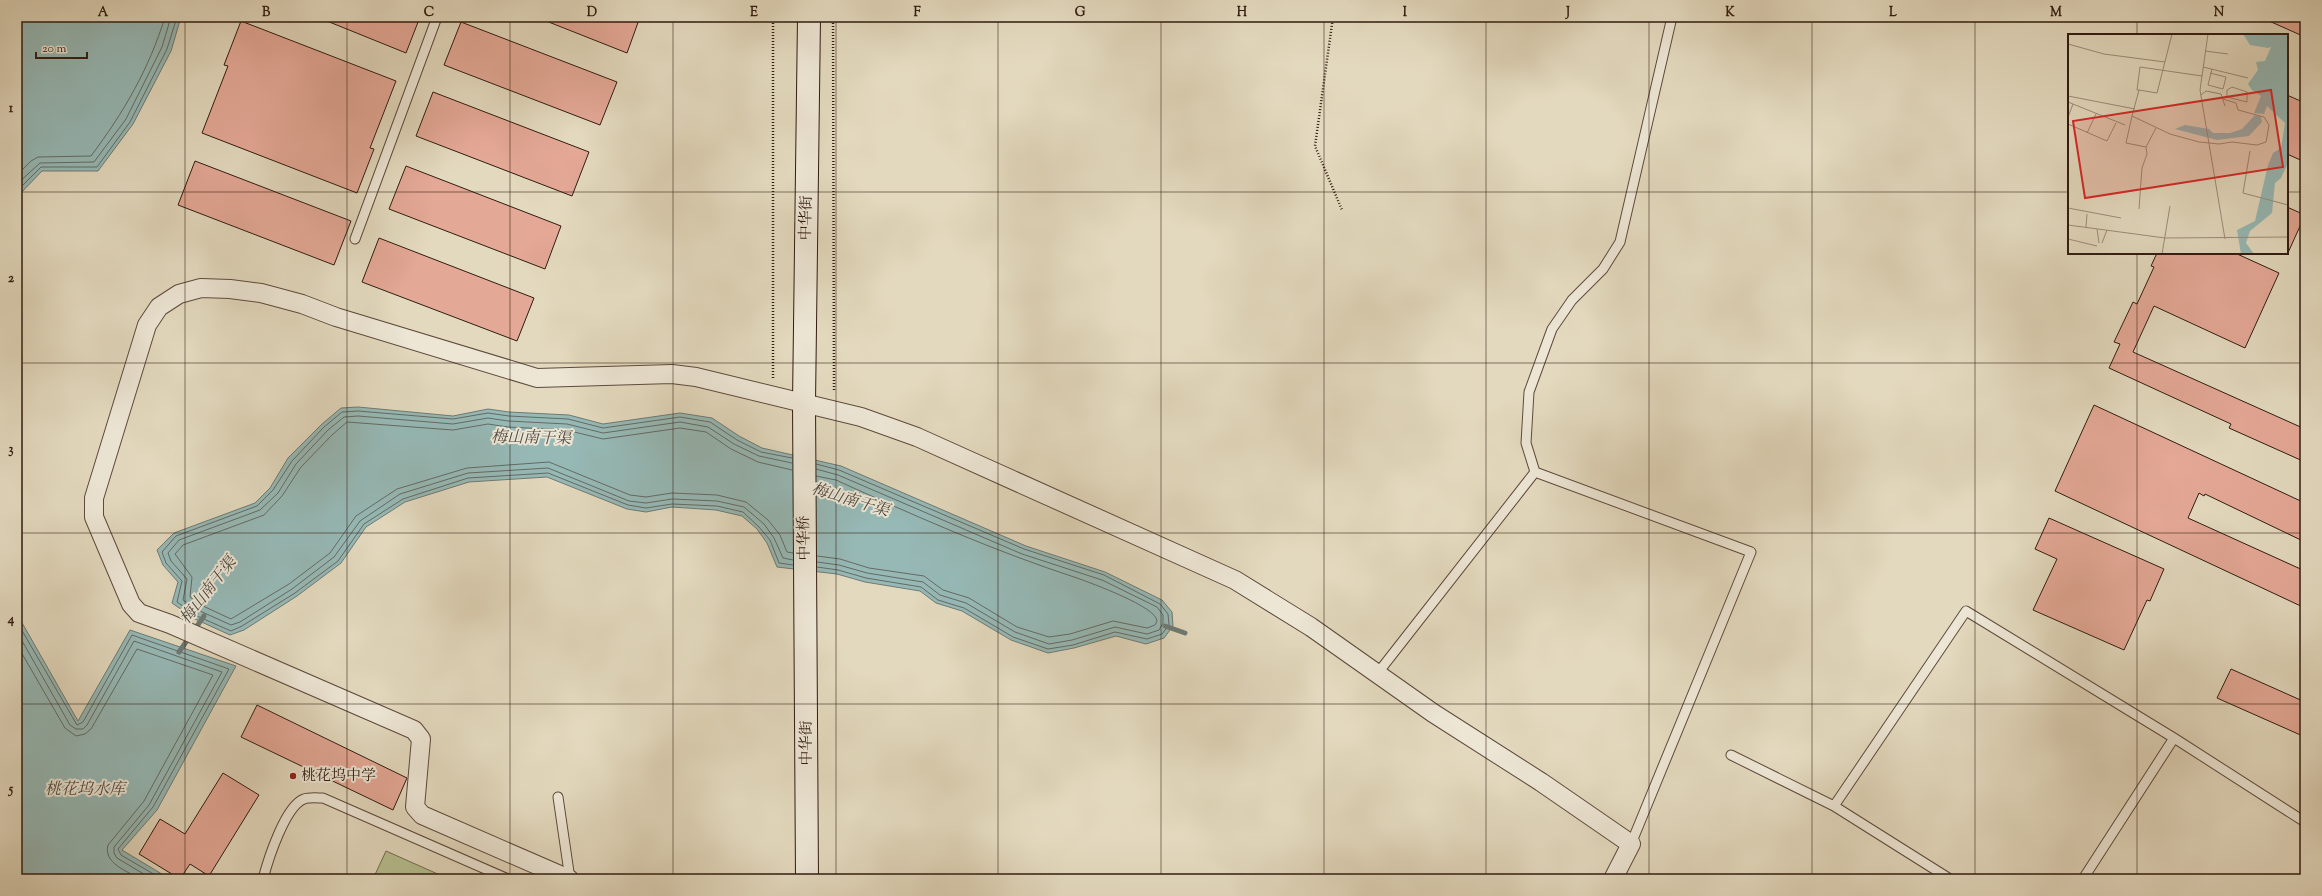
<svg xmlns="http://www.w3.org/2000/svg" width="2322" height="896" font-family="'Sorts Mill Goudy','Noto Serif SC',serif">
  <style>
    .green { fill: #b6bf90; stroke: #746d50 }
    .water { fill: #96b9b6; stroke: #6e7a74 }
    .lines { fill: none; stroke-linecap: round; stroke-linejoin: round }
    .shore { stroke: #646a64; stroke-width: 1 }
    .stream { stroke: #6e7a74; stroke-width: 5 }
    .building { fill: #e4a896; stroke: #311b11 }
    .service-casing { stroke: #5e4a3c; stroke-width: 11 }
    .minor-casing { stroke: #5e4a3c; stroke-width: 20 }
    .secondary-casing { stroke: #311b11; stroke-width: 24 }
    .path { stroke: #311b11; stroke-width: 2.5; stroke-dasharray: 1 2; stroke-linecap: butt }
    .service { stroke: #ede6d5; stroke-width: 9 }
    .minor { stroke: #ede6d5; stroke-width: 18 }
    .secondary { stroke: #ede6d5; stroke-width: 22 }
    .grid { fill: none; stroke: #311b11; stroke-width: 1; stroke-opacity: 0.55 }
    .poi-dot { fill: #8f2418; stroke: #ede6d5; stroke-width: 1.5 }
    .labels { text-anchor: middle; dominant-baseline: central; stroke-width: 4; stroke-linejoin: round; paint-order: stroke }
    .street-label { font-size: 15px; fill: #311b11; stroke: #ede6d5 }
    .poi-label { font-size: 15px; fill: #311b11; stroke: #ede6d5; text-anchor: start }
    .water-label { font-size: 16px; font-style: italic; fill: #4f4a43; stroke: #ede6d5 }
    .inset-road { fill: none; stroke: #9c8d79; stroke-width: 1 }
    .view { fill: #d62828; fill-opacity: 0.15; stroke: #d62828; stroke-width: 2 }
    .inset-edge { fill: none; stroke: #311b11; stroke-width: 2 }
    .neatline { fill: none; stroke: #311b11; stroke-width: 1.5 }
    .grid-label { font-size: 13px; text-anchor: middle; font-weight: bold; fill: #311b11 }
  </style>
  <rect width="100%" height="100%" fill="#e3d9be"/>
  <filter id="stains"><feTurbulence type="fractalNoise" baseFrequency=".005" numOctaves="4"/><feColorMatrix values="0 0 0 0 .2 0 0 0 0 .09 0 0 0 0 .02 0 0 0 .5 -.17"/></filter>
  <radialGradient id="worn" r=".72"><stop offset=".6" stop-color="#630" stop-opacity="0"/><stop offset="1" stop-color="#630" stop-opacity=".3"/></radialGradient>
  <path class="green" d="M386,851L449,879H373Z"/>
  <path class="water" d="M17,17H181L171,51L133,124L98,171H42L17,197Z
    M358,407L453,416L488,409L509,412L569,415L603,424L680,413L712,418L739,436L762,448L841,466L1026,546L1105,572L1162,600L1172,612L1173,626L1164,638L1146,644L1116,636L1074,648L1048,653L1011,640L962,611L936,603L920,591L865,582L837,574L777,567L767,543L757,529L742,516L716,510L672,507L646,512L627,509L547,477L469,482L405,502L366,527L341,563L297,596L244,630L230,635L195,619L172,603L178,582L163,565L157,550L174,533L255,503L270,488L288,458L322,424L341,408Z
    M17,614L78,721L130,630L236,666L157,810L122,850L170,879H17Z"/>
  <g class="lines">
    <path class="shore" d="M17,175L31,161L38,157L91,156C124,112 149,69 165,17
      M17,184L40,163L94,162L126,119L162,47L171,17
      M17,191L41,167H97L130,122L167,49L177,17
      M792,458L761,452L737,440L710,422L680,417L603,428L568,419L509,416L488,413L453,419L358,411L342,412L324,427L292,461L273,490L257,506L176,536L162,552L166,563L182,581L177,602L197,616L231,631L242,626L295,593L338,561L364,524L403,499L468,478L548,473L628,505L646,508L672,504L717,506L743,512L759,527L770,540L779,563L793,565
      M792,463L759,456L734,444L708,427L680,422L603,433L567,424L508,421L488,418L453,424L358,416L344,417L328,430L296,464L278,493L260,510L179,540L168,553L171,561L187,579L183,600L200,611L231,625L240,622L292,589L334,557L360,521L400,494L468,473L548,468L629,501L646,503L672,499L717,501L744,507L764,524L774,538L783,558L793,560
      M816,464L839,470L1024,549L1104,575L1160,604L1168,614L1169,625L1162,634L1147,639L1115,632L1073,645L1048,649L1013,637L964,608L938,600L921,587L866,578L838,570L817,567
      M816,469L838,475L1022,554L1102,580L1157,607L1163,615V623L1159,630L1147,634L1115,627L1072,640L1049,644L1015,632L966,603L940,595L923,582L867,573L839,565L817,562
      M792,470L758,462L731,449L706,432L680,428L603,439L566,430L508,427L488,424L453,430L347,422L332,435L301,467L282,496L264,515L183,545L175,554L192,577L190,597L203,606L231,619L289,584L330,553L356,516L397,489L467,468L549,462L630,495L646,497L672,493L717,495L746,502L768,520L780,535L787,552L793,553
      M816,476L836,480C915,516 994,551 1077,578C1091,583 1157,607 1157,621L1155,625L1147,628L1113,621L1070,634L1049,637L1017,627L969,598L943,590L924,576L869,568L840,559L817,556
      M17,622L77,725L83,722L132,635L229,669L153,807L118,849L121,855L162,879
      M17,632L70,725L76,729H83L87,725L134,641L222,672L149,805L114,847V853L117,858L152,879
      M17,645L65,728L76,736L85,734L91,729L137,649L213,675L144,801L108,845C103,863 127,871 140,879"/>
    <path class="stream" d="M1165,626L1185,633
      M179,652L204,616"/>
  </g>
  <path class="building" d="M317,17H420L406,53Z
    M536,17H640L627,53Z
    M2260,17H2305V37Z
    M241,21L396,81L370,148L374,149L357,193L202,133L228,66L224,65Z
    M461,22L617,82L600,125L444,65Z
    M433,92L589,152L572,196L416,136Z
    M2287,95L2305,103V162L2287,154Z
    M195,161L351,221L334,265L178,205Z
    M406,166L561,226L545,269L389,209Z
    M2287,207L2305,215L2287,255Z
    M379,238L534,298L517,341L362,282Z
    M2157,253H2235L2279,273L2245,348L2154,306L2133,352L2305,429V462L2229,428L2231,424L2109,368L2120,344L2114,342L2133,302L2137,304L2154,267L2151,266Z
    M2094,405L2305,503V542L2205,494L2204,496L2199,493L2188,518L2305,571V608L2055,491Z
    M2049,518L2164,569L2150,601L2147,600L2124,650L2033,610L2057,559L2035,549Z
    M2231,669L2305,702V737L2217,698Z
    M257,705L407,778L393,810L241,737Z
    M223,773L259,795L209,876L190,864L180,879L139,854L160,819L185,834Z"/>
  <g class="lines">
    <g class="service-casing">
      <path id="service" d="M355,239L437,17
        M1377,674L1535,472
        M1731,755L1834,806L1950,879
        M558,797L570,879
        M1834,806L1966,611L2174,738L2305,822
        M1631,844L1751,552L1535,472L1526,443L1529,392L1552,329L1572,300L1603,269L1620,242L1672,17
        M263,879C268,860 285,806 304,799C309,797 318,798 323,798L508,879
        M2083,879L2174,738"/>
    </g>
    <g class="minor-casing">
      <path id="minor" d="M569,879L422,815L415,807L421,739L414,730L170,624L139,613L131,604L94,517V498L147,325L159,307L179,294L201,288L230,289L261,293L302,304L336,317L537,378L672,374L696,377L861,417L917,437L1235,580L1311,627L1433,713L1541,782L1631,844L1613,879"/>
    </g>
    <g class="secondary-casing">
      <path id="secondary" d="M807,879L804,403L809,17"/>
    </g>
    <path class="path" d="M773,17V378
      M833,17L834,392
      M1333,17L1315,146L1342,210"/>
    <use href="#service" class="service"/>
    <use href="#minor" class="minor"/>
    <use href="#secondary" class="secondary"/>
  </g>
  <path class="grid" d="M185,17V879M347,17V879M510,17V879M673,17V879M836,17V879M998,17V879M1161,17V879M1324,17V879M1486,17V879M1649,17V879M1812,17V879M1975,17V879M2137,17V35M17,192H2069M2287,192H2305M2137,253V879M17,363H2305M17,533H2305M17,704H2305"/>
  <circle class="poi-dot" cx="293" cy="776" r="4"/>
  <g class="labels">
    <g class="street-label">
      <text transform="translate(807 218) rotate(-89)">中华街</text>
      <text transform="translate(805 538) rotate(-91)">中华桥</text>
      <text transform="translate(807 743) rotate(-90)">中华街</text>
    </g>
    <g class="poi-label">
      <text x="301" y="776">桃花坞中学</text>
    </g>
    <g class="water-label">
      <text transform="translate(531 439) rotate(1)">梅山南干渠</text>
      <text transform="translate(850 501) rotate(17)">梅山南干渠</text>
      <text transform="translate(209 591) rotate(-52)">梅山南干渠</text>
      <text x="85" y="790">桃花坞水库</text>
    </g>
  </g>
  <g transform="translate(2068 34)">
    <rect width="220" height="220" fill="#e3d9be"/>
    <path d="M175,0H220V129L213,144L207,149L204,179L182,197L178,209L186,220H173L169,196L187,187L200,131L205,119L213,114L217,89L199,72L196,80L186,79L193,62L184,56L180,50L190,36L188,28L197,27L203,13L200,14L182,11ZM187,81L193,83L194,88L181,102L149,106L107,95L117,91L141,95L145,99H162L174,95Z" fill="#96b9b6"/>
    <path class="inset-road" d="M0,10L36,20L97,28M137,17L160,20M135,33L180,44M142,39L158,43L155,55L140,51L144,35M134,42L72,33L69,56H71L64,82L102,100L131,108L151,110L164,108L189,111L198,108L201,91L196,83L170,76L168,69L155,65M164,53L179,58V68L159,63V56ZM71,56L89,59L104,0M132,56L140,0M132,56L157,205M133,61L138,57L153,60L157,72M0,62L67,75M0,68L57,91M64,82L58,109L78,113L79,120L74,134L71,175M0,83L5,70M0,90L39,107L48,89M19,99L28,80M78,113L88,94M182,117L175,159L220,171M0,174L53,184M0,191L97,204L220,203M18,193L19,180M29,195L31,209M0,205L29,212M34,209L39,196M94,220L102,172"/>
    <path class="view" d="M203,56L215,133L17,164L5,87Z"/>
    <rect width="220" height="220" class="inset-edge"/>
  </g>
  <rect width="2322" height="896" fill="none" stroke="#e3d9be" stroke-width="44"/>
  <path d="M36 52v6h51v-6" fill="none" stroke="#311b11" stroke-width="2"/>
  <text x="42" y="52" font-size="12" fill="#311b11" stroke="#ede6d5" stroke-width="3" paint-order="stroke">20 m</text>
  <rect x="22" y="22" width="2278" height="852" class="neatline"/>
  <g class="grid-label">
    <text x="103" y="16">A</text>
    <text x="266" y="16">B</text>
    <text x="429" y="16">C</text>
    <text x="592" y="16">D</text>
    <text x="754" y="16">E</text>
    <text x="917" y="16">F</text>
    <text x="1080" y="16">G</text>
    <text x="1242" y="16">H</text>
    <text x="1405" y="16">I</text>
    <text x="1568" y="16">J</text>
    <text x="1730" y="16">K</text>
    <text x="1893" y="16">L</text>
    <text x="2056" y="16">M</text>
    <text x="2219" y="16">N</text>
    <text x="11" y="112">1</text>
    <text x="11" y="282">2</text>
    <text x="11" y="453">3</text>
    <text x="11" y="623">4</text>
    <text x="11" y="793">5</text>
  </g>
  <rect width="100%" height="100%" filter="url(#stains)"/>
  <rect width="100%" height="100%" fill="url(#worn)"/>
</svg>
